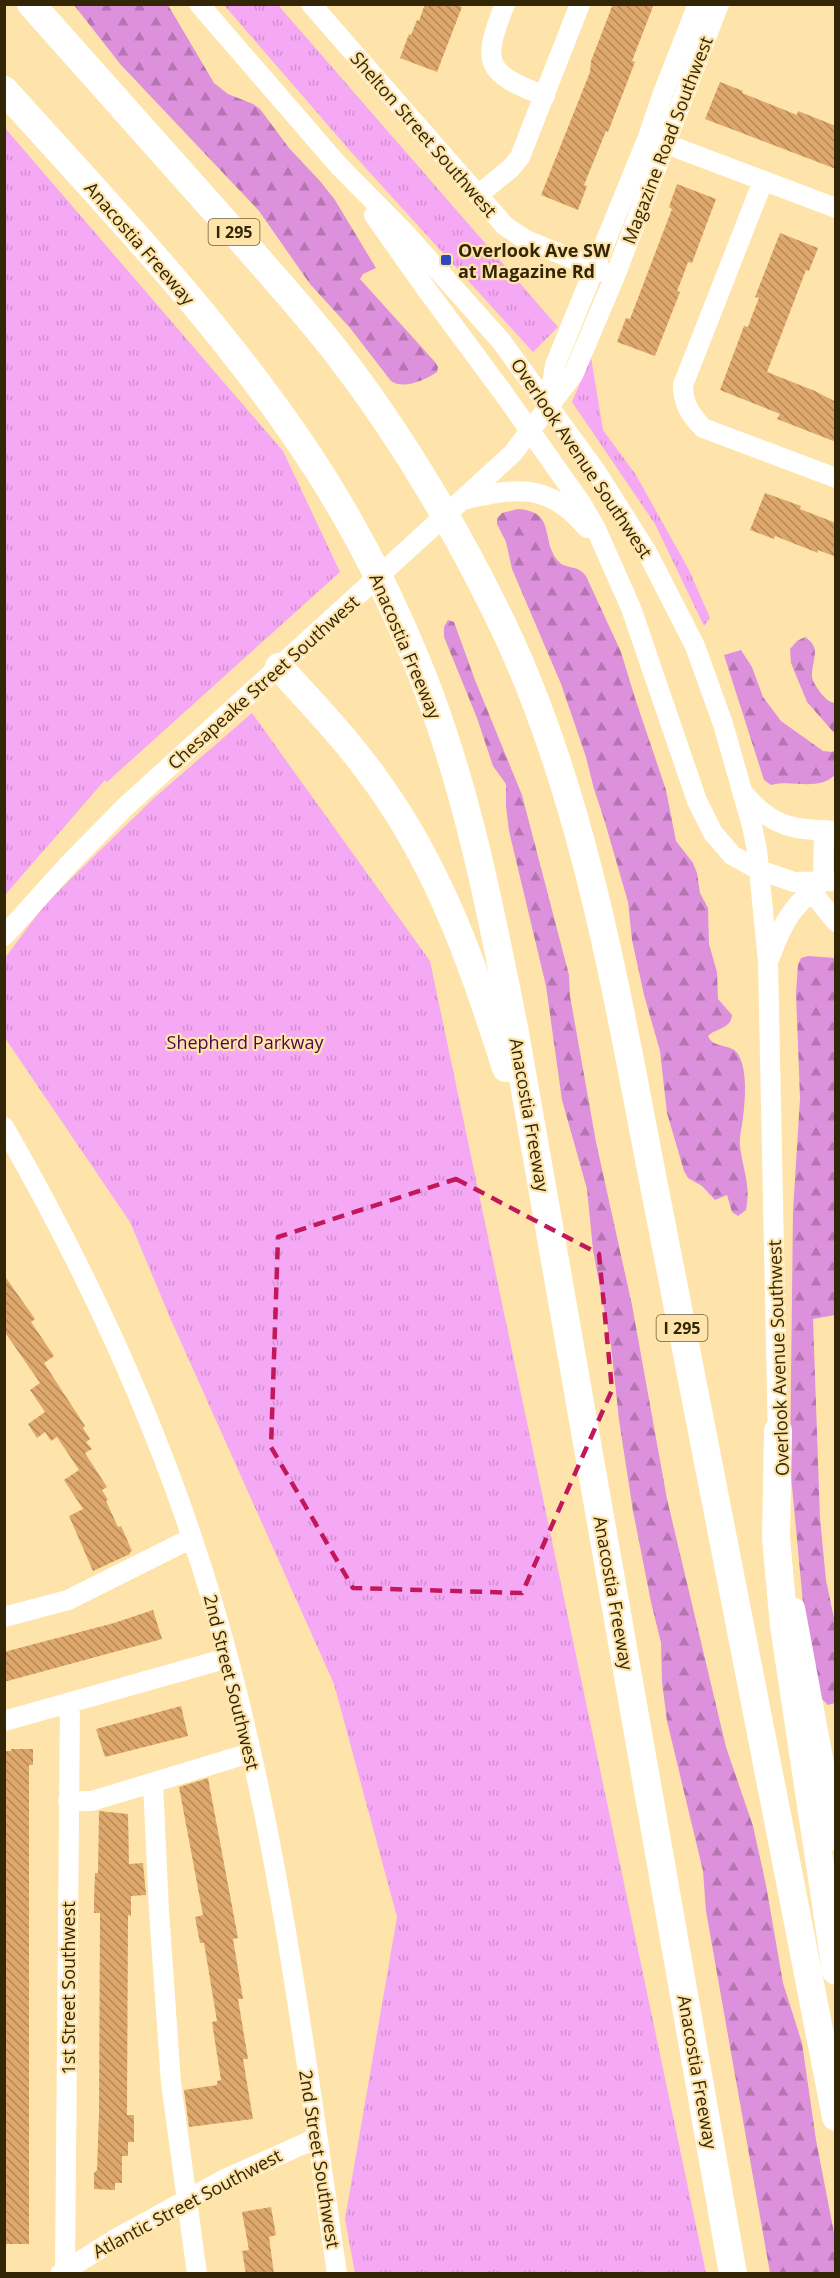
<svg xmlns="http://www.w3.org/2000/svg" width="840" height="2278" font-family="'Open Sans',sans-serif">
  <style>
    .forest { fill: url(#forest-firs) }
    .park { fill: url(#park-tufts) }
    .building { fill: url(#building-back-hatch) }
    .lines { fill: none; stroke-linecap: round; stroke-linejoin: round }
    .minor { stroke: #fff; stroke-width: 20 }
    .highway { stroke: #fff; stroke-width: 28 }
    .marked { fill: none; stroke: #c2185b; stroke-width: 4.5; stroke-dasharray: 12 8; stroke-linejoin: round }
    .poi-dot { fill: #2c4aba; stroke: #fee4aa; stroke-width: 2 }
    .labels { text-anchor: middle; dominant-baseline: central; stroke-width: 4.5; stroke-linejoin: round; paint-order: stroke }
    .shield { fill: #fee4aa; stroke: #6f5f37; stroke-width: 1.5 }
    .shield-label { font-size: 16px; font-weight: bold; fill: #322606 }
    .street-label { font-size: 18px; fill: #322606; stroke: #fee4aa }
    .poi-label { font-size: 18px; font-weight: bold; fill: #322606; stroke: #fee4aa; text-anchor: start }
    .park-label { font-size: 18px; fill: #4e054f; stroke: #fee4aa }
  </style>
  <defs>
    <pattern id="forest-firs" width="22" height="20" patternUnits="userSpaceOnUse" patternTransform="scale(1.5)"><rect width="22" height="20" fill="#dd90dc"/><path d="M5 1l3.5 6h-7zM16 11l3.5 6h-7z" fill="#b475b0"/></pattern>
    <pattern id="park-tufts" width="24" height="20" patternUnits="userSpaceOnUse" patternTransform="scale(1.5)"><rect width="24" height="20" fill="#f5a8f3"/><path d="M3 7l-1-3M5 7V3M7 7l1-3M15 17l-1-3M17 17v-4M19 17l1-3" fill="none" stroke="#d290cf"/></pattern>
    <pattern id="building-back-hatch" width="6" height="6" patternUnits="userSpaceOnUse" patternTransform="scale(1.5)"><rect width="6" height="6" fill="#dea76c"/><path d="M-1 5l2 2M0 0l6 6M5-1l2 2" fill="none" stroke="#b58857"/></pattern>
  </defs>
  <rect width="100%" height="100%" fill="#fee4aa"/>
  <path class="forest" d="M74,5H168L214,83L228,94L253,104L260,109L289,148L320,181L335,200L376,268L363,274L360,279L435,362L438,367L437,372C425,380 403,390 391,381L350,328L310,284L259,211L121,65Z
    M518,509C557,512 540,539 558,561C566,570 577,564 586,576L621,652L635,698L666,790L676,841L693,863L697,873L700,893L708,908L709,944L717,972L718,999L732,1015C731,1029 716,1028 708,1036C713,1049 731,1043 738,1054C748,1071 745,1100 743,1118C742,1127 739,1137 740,1146C743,1170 751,1186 746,1210L738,1216L732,1212L727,1195L715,1200L702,1186L688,1178L684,1171L667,1113L660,1051L644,995L632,940L628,902L604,819L594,789L586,757L561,684L512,569L506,542L497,524V518L502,513Z
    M448,620L454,622L475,680L522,795L569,975L570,996L596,1142L632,1305L667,1499L726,1747L753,1826L766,1885L783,1983L802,2043L816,2140L835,2238V2273H770L706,1911L703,1871L667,1721L662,1682L661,1643L651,1602L633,1511L619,1420L611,1346L593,1250L587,1189L562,1100L546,986L509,831L506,806V784L493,766L477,718L444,637V627Z
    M805,637C822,648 812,659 812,675C812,682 817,687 820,692C825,698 828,702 835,703V734L807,702L791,663L790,649L797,641Z
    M741,650L752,667L763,697L781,721L823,751L832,752L835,750V775C817,792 793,779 771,785L764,780L724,655Z
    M808,956L835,958V1315L813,1319L820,1518L826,1580L836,1628L835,1703L828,1705L821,1698L804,1614L790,1465L793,1211L800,1098L796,993L798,965L801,958Z"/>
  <path class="park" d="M224,5H278L558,327L533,352L352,153Z
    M5,128L283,451L340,572L107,782L105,780L5,895Z
    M591,357L603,430L636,475L689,570L710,618L704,626L655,524L572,402Z
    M252,713L430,961L706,2273H355L345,2219L397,1917L334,1684L171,1320L130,1222L5,1038V958L46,903L154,798Z"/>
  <path class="building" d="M425,4H453L462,7L437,72L400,58L409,34L411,35L417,20L419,21Z
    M613,4H654L632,61L635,62L608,132L606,131L584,185L587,186L578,210L541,195L590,72L591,61Z
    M720,82L743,91L742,93L797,115L798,111L836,126V169L705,119Z
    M677,184L716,199L692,263L688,262L683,276L677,291L680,292L655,356L617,342L626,318L630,319L672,209L669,207Z
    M780,233L818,248L809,271L806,270L767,372L815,391L836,402V442L777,419L780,414L720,390L744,326L748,327L753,313L759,298L755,297Z
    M765,493L801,506L800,509L836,523V557L818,550V553L775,536L774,539L750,530Z
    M4,1275L35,1319L31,1322L54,1356L44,1363L85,1426L83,1428L90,1439L86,1442L92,1449L85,1453L107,1487L102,1490L108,1500L106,1501L118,1527L121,1526L132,1551L130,1552V1554L93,1571L69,1516L83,1509L64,1480L79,1470L57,1437L51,1441L45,1432L37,1438L28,1424L45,1412L30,1390L40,1383L4,1331Z
    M153,1610L162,1639L4,1682V1652L114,1623Z
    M181,1706L188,1736L105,1757L96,1729Z
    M11,1749H33V1765H29V2244H4V1751H11Z
    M208,1778L238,1938L233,1939L243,1999H238L248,2059H243L253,2119L189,2127L184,2090L217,2085V2081L221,2080L212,2022L217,2021L204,1943H200L195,1917L203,1915L179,1787Z
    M99,1811L128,1814L129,1864L143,1863L146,1895L131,1896V1916L128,1915L127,2115H134V2142H128V2156H122V2183H115V2190L94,2189V2173L97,2170L99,2114L100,1913H94V1900L95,1873H98Z
    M271,2207L276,2235L269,2237L274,2274H246L242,2251L249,2250L242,2212Z"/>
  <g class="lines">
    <path class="minor" d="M199,4L339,166L405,233L501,341L597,473L648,554L695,646L723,724L752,826L757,850L768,962L778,1441
      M311,4L505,226L526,240L607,273
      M505,4C481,64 485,73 545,96
      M653,139L836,208
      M763,181L683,385C683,404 690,414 703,428L836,478
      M478,195L511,168L520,157L580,4
      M374,215L424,286L504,394L581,503L596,529L631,608L697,801L713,833L732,855L759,870L794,882L836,881
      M549,403L555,365L648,137L663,93L698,4
      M462,500C518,488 546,481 587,528
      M746,796C773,828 796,830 836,831
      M811,891L836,922
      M4,936L69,864L125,807L462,500L513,453L573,375L615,276L719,4
      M770,957C784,919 793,906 823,881L824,830
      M4,1127C92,1280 167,1444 216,1614C278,1829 305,2053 337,2274
      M795,1608L823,1758L836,1841
      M4,1617L68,1600L192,1538
      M4,1721L228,1658
      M153,1783L159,1911L171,2083L197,2274
      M68,1801H92L250,1753
      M60,2274L117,2238L223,2180L317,2138
      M65,2274L70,1703"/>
    <path class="highway" d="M31,4C93,74 155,143 217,213C258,259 300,305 338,354C399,433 452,522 496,611C588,796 620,1015 660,1216C720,1516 776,1817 836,2117
      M4,90C107,204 214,316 301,444C350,516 391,596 423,677C468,792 491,912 515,1033L733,2274
      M279,667C313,704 348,741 377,782C440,869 474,967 506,1068
      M778,1431L776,1538L784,1626L836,1971"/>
  </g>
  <path class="marked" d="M456,1179L599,1254L612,1390L522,1593L353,1588L271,1447L278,1237Z"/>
  <rect class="poi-dot" x="440" y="254" width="12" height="12" rx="3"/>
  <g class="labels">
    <g class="shield">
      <rect x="208.5" y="219" width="51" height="26" rx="4.5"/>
      <rect x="656.5" y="1315" width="51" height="26" rx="4.5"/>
    </g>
    <g class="shield-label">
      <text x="234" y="232">I 295</text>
      <text x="682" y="1328">I 295</text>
    </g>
    <g class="street-label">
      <text transform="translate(424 134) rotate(49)">Shelton Street Southwest</text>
      <text transform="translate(667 140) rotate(-69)">Magazine Road Southwest</text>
      <text transform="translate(140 243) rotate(49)">Anacostia Freeway</text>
      <text transform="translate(582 458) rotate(56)">Overlook Avenue Southwest</text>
      <text transform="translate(406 646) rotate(67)">Anacostia Freeway</text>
      <text transform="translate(263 682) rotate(-42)">Chesapeake Street Southwest</text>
      <text transform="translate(530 1115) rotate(80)">Anacostia Freeway</text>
      <text transform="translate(778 1358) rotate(-92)">Overlook Avenue Southwest</text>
      <text transform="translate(614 1593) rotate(80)">Anacostia Freeway</text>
      <text transform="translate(232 1682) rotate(76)">2nd Street Southwest</text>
      <text transform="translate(68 1988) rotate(-90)">1st Street Southwest</text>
      <text transform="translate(698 2072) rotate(80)">Anacostia Freeway</text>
      <text transform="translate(320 2159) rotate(81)">2nd Street Southwest</text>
      <text transform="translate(187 2203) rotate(-28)">Atlantic Street Southwest</text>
    </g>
    <g class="poi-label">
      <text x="458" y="250">Overlook Ave SW<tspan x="458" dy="21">at Magazine Rd</tspan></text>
    </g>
    <g class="park-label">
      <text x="245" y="1042">Shepherd Parkway</text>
    </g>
  </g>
  <rect width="840" height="2278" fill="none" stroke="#322606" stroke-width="12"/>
</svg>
